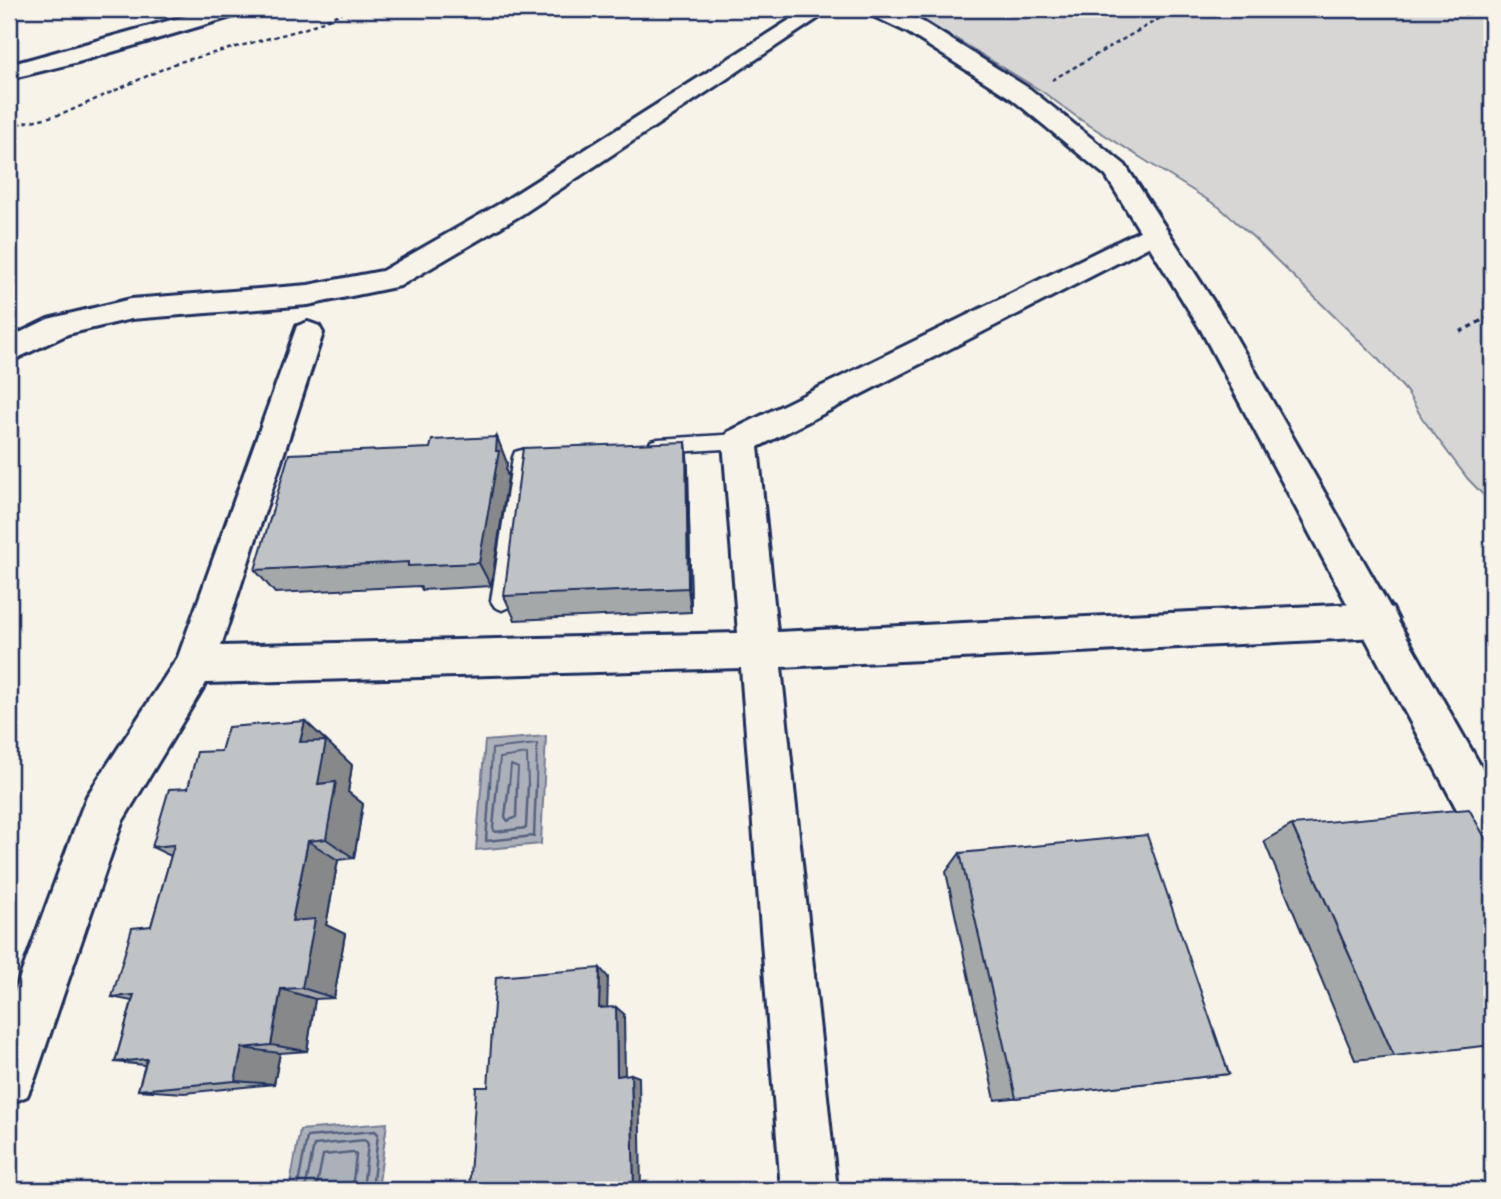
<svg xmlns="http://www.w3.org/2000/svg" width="1501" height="1199" font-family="Caveat,sans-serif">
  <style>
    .green { fill: #d7d6d4; stroke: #798299; stroke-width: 2 }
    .water { fill: #acb0b9; stroke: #727c95; stroke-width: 2 }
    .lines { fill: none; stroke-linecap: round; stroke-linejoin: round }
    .shore-far1 { stroke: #556382; stroke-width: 2 }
    .shore { stroke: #556382; stroke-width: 2.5 }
    .service-casing { stroke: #1b2f5e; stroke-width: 5 }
    .minor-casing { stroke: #1b2f5e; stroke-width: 6 }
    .tertiary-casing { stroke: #1b2f5e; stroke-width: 6 }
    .trunk-casing { stroke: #1b2f5e; stroke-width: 6 }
    .path-far1 { stroke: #1b2f5e; stroke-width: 2.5; stroke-dasharray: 4.5 3.5; stroke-linecap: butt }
    .path { stroke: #1b2f5e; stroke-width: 3.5; stroke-dasharray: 5 4.5; stroke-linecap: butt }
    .service { fill: #f7f3e8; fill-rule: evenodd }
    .minor { fill: #f7f3e8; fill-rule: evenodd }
    .tertiary { fill: #f7f3e8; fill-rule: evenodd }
    .trunk { fill: #f7f3e8; fill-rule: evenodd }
    .wall { fill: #a5a8a9; stroke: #1b2f5e; stroke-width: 2 }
    .shaded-wall { fill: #86888a; stroke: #1b2f5e; stroke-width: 2 }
    .building { fill: #c0c3c5; stroke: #1b2f5e; stroke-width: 2 }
  </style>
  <rect width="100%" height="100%" fill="#f7f3e8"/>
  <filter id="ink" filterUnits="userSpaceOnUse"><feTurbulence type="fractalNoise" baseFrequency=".0143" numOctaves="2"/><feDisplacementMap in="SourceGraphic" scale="14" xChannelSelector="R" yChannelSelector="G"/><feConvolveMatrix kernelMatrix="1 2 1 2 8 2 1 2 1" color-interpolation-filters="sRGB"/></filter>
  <g filter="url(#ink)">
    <path class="green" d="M896,9H1492V504L1468,479L1422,418L1407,392L1378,359L1253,237L1219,207L1081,120L1043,92L956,39Z"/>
    <path class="water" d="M546,736L541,844L476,850L485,741Z
      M387,1123L378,1190H289L300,1130Z"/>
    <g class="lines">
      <path class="shore-far1" d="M490,786L492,749L537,744L536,786
        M497,786L500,758L527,754L528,786
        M509,786L511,765L518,768L517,786"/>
      <path class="shore" d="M490,784L486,841L534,836L536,784
        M497,784L493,828L495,832L526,828L528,784
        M509,784L505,817L508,821L516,817L517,784
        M297,1190L307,1137L375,1131L378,1134L372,1190
        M305,1190L314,1145L365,1140L368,1144L363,1190
        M316,1190L323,1155L353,1152L356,1155L352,1190"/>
      <g class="service-casing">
        <path id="service" d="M740,434L747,436L749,441L747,446L740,448L658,453L651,451L649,446L651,441L658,439Z
          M522,450L529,452L531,457L513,601L509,607L502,610L495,607L491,601L513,457L515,452Z"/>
      </g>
      <g class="minor-casing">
        <path id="minor" d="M807,9H832L521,215L400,286L308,305L131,319L68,334L9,362V338L48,319L131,299L308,285L382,271L501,203Z
          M1154,224L1164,227L1168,233L1164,239L758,447L777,632L1378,603L1392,608L1398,620L1392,632L1378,637L781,667L837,1190H781L741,668L206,683L122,822L35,1078L27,1096L9,1104V1007L81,811L87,796L178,657L297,326L308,322L319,326L323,333L221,646L738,633L723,441L728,432Z"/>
      </g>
      <g class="tertiary-casing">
        <path id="tertiary" d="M866,9H894L923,22L1030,89L1125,165L1231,329L1492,786V851L1476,845L1201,330L1106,176L1012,99L907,32L869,14Z"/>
      </g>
      <g class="trunk-casing">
        <path id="trunk" d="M211,9H244L241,14L78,62L9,79V65Z"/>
      </g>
      <path class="path-far1" d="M1052,80L1176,9
        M9,126L63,114L176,63L304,29L351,9"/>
      <path class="path" d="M1460,332L1492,315"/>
      <use href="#service" class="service"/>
      <use href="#minor" class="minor"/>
      <use href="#tertiary" class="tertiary"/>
      <use href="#trunk" class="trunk"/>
    </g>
    <path class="wall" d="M497,437L507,463L506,471L508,477L491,586L422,590L420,586L275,593L255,570L430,448Z
      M686,442L688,470L691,612L515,620L504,596Z
      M305,721L352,765L348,792L363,804L354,858L338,860L326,925L345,934L334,998L315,999L307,1051L280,1053L274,1084L184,1093L138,1090L145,1065L115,1062L132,1001L112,997L151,926L171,856L152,847L188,788L221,751Z
      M1292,825L1394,1056L1355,1060L1264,841Z
      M960,853L1229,1074L995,1100L946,872Z"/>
    <path class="shaded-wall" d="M497,437L507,463L506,471L508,477L491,586L479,563Z
      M686,442L688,470L691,612L688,588Z
      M305,721L352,765L348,792L363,804L354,858L326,839L318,784L300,742Z
      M308,841L338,860L326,925L345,934L334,998L302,988L292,921Z
      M600,968L608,977L607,1015L599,1008Z
      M281,989L315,999L307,1051L271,1045Z
      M616,1007L624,1014L625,1079L617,1076Z
      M242,1048L280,1053L274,1084L235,1081Z
      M631,1074L639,1077L641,1190H634Z"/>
    <path class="building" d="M497,437L496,451H499L479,563L408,566V562L255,570L289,454L430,448L432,440Z
      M686,442L688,588L504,596L523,448Z
      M305,721L300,742L326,741L318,784L336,782L326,839L308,841L292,921L315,919L302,988L281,989L271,1045L242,1048L235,1081L138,1090L147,1059L115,1062L134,995L112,997L132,928L151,926L174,845L152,847L169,789L188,788L197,752L221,751L228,727Z
      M1469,809L1492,850V1045L1394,1056L1292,825Z
      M1147,835L1229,1074L1016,1098L960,853Z
      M600,968L599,1008L616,1007L617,1076L631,1074L634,1190H469L476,1087H488L496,977Z"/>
  </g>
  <rect width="1501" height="1199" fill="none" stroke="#f7f3e8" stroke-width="35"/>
  <rect x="18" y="18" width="1466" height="1164" fill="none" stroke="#1b2f5e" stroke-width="2.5" filter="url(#ink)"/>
</svg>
